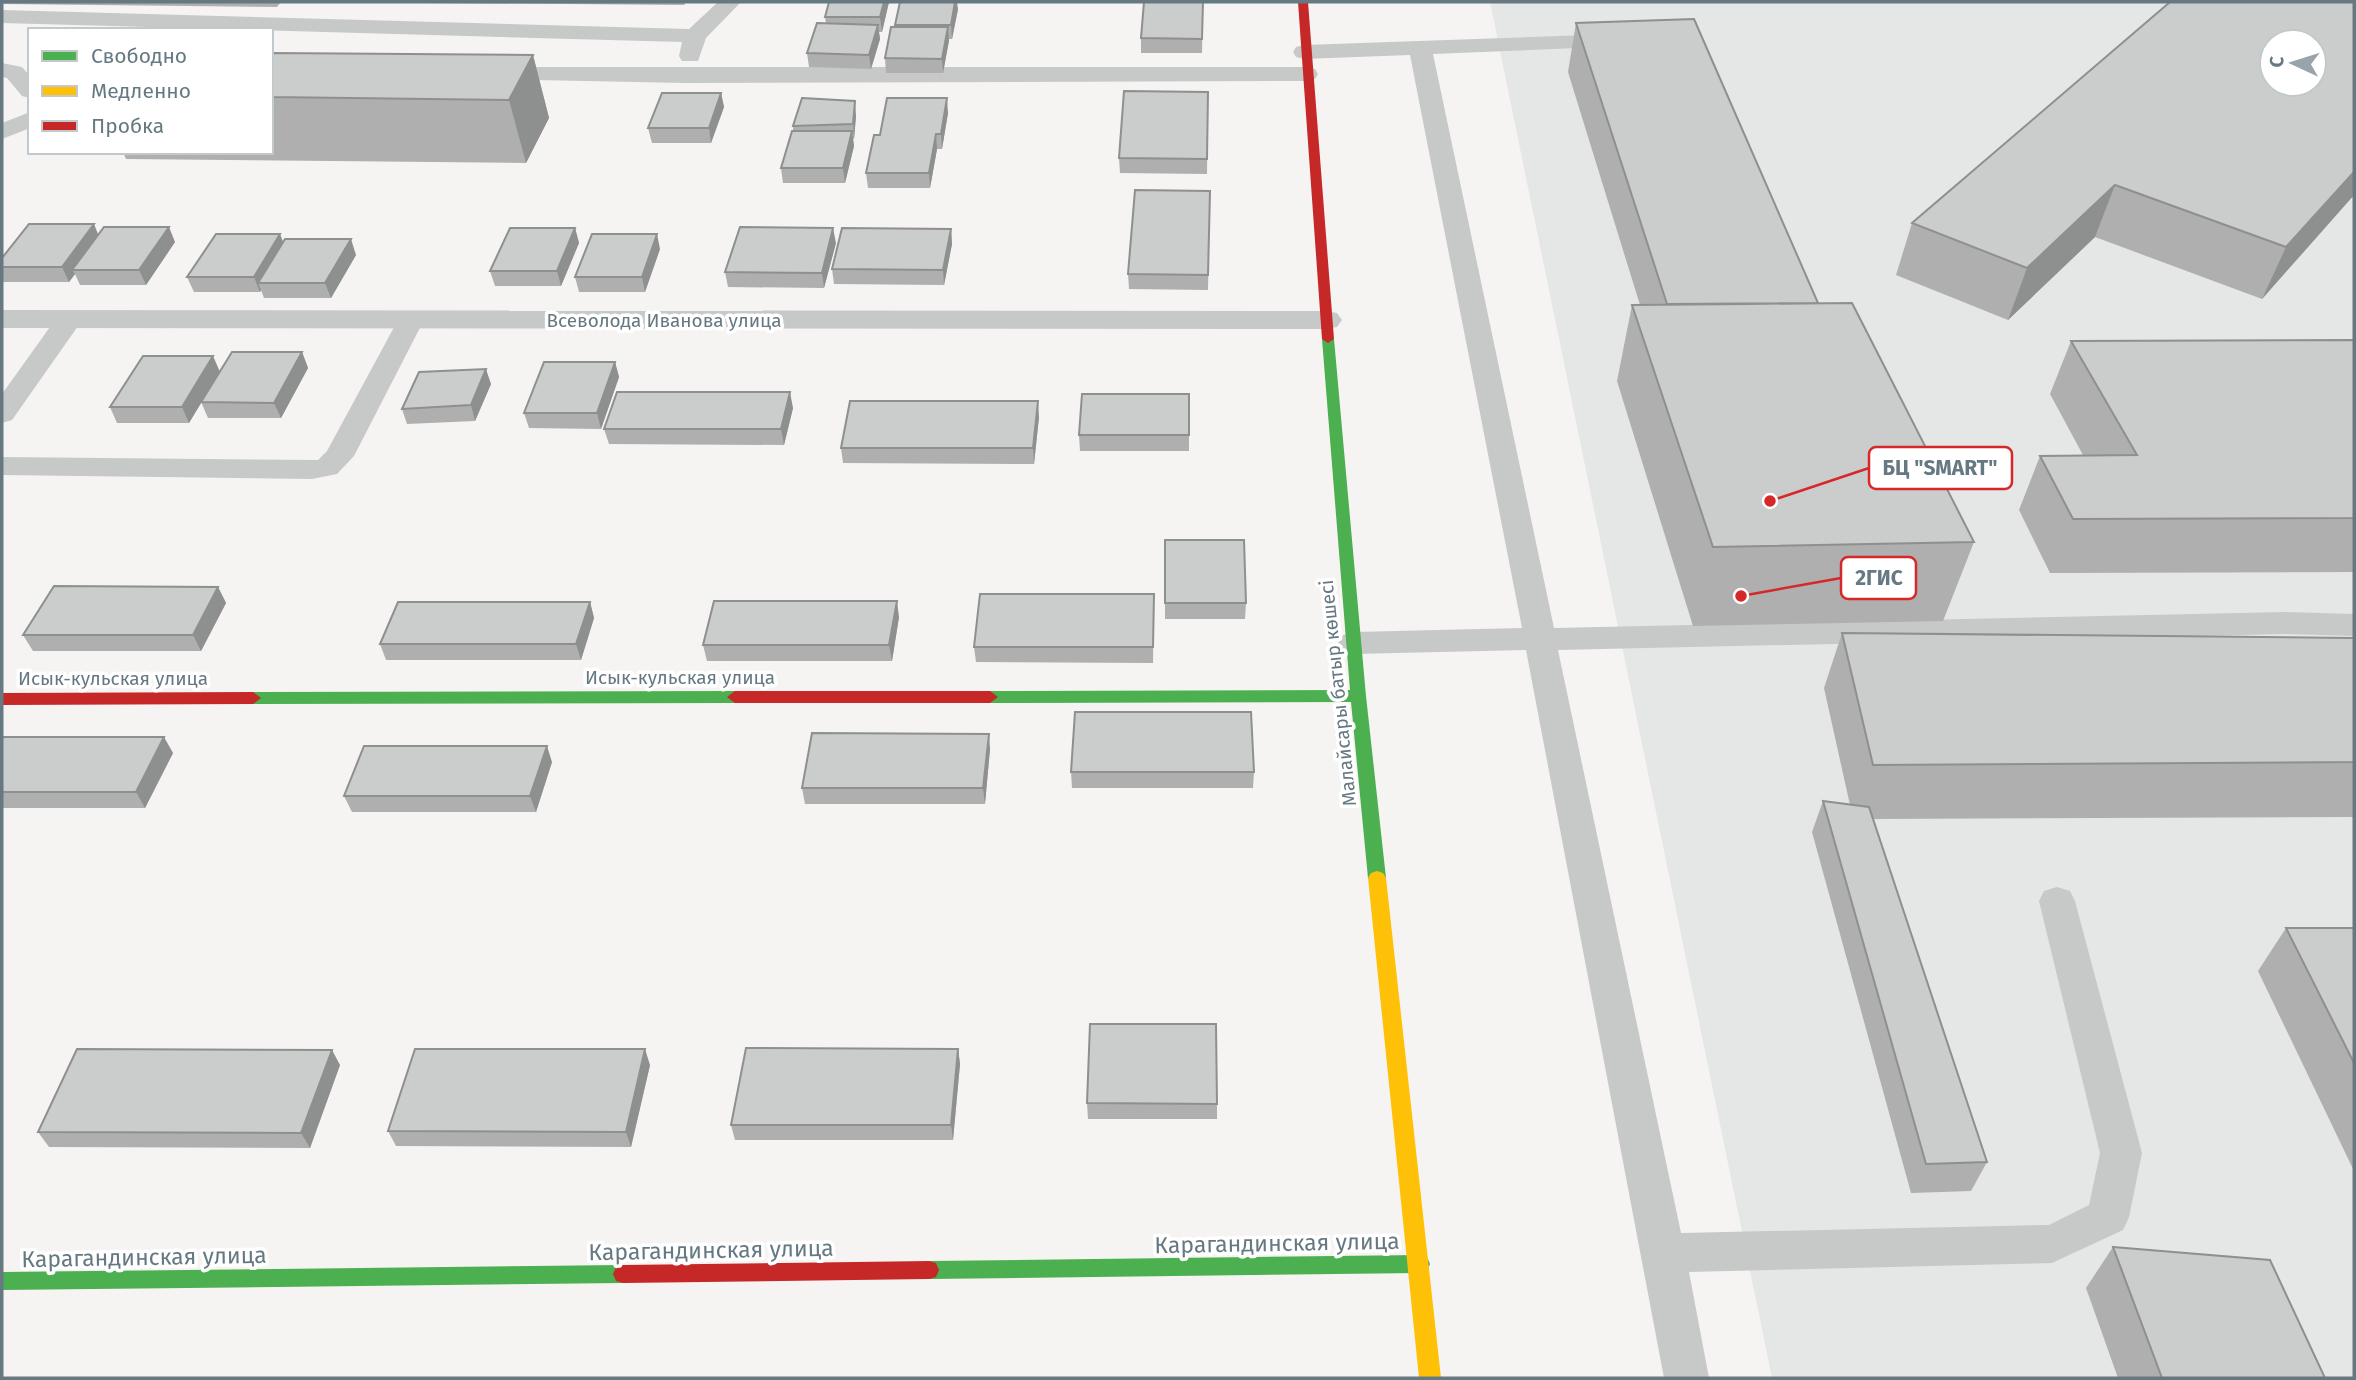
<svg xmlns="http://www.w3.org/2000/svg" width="2356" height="1380" font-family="'Fira Sans',sans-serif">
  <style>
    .built { fill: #e5e6e6; fill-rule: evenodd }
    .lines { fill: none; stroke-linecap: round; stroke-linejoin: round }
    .lane { fill: #c7c9c8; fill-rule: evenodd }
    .street { fill: #c7c9c8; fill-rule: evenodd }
    .fast { fill: #4caf50; fill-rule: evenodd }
    .slow { fill: #ffc107; fill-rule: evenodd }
    .jam { fill: #c62828; fill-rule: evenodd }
    .wall { fill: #afafaf }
    .shaded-wall { fill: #8e8f8f }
    .building { fill: #cbcccc; stroke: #8e8f8f; stroke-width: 2; fill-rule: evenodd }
    .labels { text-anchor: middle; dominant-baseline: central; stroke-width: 7; stroke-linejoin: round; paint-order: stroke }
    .street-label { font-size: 19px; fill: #667982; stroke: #fff }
    .near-street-label { font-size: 23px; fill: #667982; stroke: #fff }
    .leader { fill: none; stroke: #d62828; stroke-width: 2.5 }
    .callout-dot { fill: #d62828; stroke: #fff; stroke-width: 2.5 }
    .callout { fill: #fff; stroke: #d62828; stroke-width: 2.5 }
    .callout-label { font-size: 21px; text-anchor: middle; font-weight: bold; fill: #667982 }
  </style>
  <rect width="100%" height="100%" fill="#f5f4f3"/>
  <path class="built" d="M1490,2H2354V1378H1772ZM2272,42H2314V84H2272Z"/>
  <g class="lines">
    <path class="lane" d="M718,2H741L706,38L698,61H682L679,56L682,42L2,23V10L689,29Z
      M1617,34L1625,36L1628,41L1625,46L1433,54L1554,628L2286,612L2354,614V636L2286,634L1558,650L1681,1233L2049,1225L2089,1205L2100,1153L2039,901L2044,891L2057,887L2070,891L2075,901L2142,1153L2129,1217L2123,1230L2052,1263L1689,1272L1709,1378H1664L1526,650L1354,654L1343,651L1338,643L1343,635L1354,632L1522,628L1410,55L1304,59L1296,57L1293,52L1296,47L1304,45Z
      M2,63L22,67L30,76V98L22,96L7,78L2,77Z
      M494,67H1307L1315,69L1318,74L1315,79L1307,81L686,83L486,79L483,74L486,69Z
      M30,112V128L2,139V123Z
      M70,311L80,313L83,319L12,420L2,423V394L60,313Z
      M411,312L421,314L424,320L354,456L337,474L312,479L2,475V457L318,460L327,451L398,320L401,314Z"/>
    <path class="street" d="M2,310L1326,311L1337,313L1342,320L1337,327L1326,329L2,328Z"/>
    <path class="fast" d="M1328,335L1334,339L1366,696L1386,878L1383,883H1371L1368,878L1351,702L990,703L982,697L990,691L1350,690L1322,339Z
      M735,691L743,697L735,703L253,704L245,698L253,692Z
      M1420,1255L1427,1257L1430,1264L1427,1271L1420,1273L929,1279L922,1277L919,1270L922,1263L929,1261Z
      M623,1265L630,1267L633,1274L630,1281L623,1283L2,1290V1272Z"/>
    <path class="slow" d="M1377,871L1383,873L1386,878L1441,1378H1419L1368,878L1371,873Z"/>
    <path class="jam" d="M1298,2H1308L1334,339L1328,343L1322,339Z
      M735,691H990L998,697L990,703H735L727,697Z
      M253,692L261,698L253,704L2,705V693Z
      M929,1261L936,1263L939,1270L936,1277L929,1279L623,1283L616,1281L613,1274L616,1267L623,1265Z"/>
  </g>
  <path class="wall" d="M2,2H281L277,7L2,4Z
    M304,2H686L684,5Z
    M829,2H889L882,32H879L880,39L871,69L809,67L807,53L826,23L825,17Z
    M1203,2L1202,53H1141V38Z
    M2354,2V195L2262,299L2095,237L2008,320L1896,275L1912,223Z
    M958,9L952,39H949L943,73H886L885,58L895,25Z
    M1576,23L1818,303L1974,542L1943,621L1693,626L1617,381L1632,305H1640L1568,72Z
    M271,53L533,55L549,118L526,163L126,159L123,152H271Z
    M1208,92L1207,174L1120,173L1119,158Z
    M721,93L724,107L711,143H652L648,128Z
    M948,113L942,149H937L930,188H868L866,173L880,135Z
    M856,116L854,139H853L854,146L845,183H783L781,168L793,131V126Z
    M1210,191L1208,290L1129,289L1128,274Z
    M575,228L579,243L561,286H495L490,271Z
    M951,229L952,244L944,285L834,284L832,269Z
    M98,234L175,242L146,285H80L75,274L69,282H3L2,280V258Z
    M283,242L356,255L331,298H264L261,290L260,292H194L187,277Z
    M836,243L824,288L728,287L725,272Z
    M660,249L645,292H579L575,277Z
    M2354,340V572L2050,573L2019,510L2040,456L2083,455L2050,394L2071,341Z
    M302,352L308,368L281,418H208L201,402L189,423H117L110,407L220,372Z
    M615,362L619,377L601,429L529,428L524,413Z
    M491,384L475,421L407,424L402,409Z
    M1189,394V451H1080L1079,435Z
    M793,408L784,445L609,444L604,429Z
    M1039,417L1034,464L843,463L841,448Z
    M1165,540L1246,603L1245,619H1165Z
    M218,587L226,603L201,651H33L23,635Z
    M1154,594L1153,663L976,662L974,647Z
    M590,602L594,618L581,660H386L380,644Z
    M899,617L892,661H707L703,645Z
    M1842,633L2354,638V817L1873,819L1987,1162L1971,1191L1911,1193L1812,832L1823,801L1850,805L1824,688Z
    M2,737L173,753L145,808H2Z
    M990,749L985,804H805L802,788Z
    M552,762L536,812H352L344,796Z
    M1071,772H1254L1253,788H1072Z
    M2286,928H2354V1171L2258,971Z
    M958,1049L960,1064L953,1140H735L731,1125Z
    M340,1065L310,1148L49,1147L38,1132Z
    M650,1065L631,1147L396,1146L388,1131Z
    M1087,1103L1217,1104V1119H1088Z
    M2113,1247L2325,1378H2118L2086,1288Z"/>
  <path class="shaded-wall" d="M884,2H889L882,32L880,17Z
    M955,2H957L958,9L952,39L951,25Z
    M878,25L880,39L871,69L869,55Z
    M948,27L949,41L943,73L942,59Z
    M533,55L549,118L526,163L509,100Z
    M721,93L724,107L711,143L709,128Z
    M947,98L948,113L942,149L941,134Z
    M855,101L856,116L854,139L853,124Z
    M852,131L854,146L845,183L843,168Z
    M936,134L937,149L930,188L929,173Z
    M2354,172V195L2262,299L2286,247Z
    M2115,185L2095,237L2008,320L2027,268Z
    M94,224L100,239L72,270L75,274L69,282L62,267Z
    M169,227L175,242L146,285L139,270Z
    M575,228L579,243L561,286L557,271Z
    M833,228L836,243L824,288L822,273Z
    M951,229L952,244L944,285L943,270Z
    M280,234L286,249L258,283L261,290L260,292L254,277Z
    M657,234L660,249L645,292L642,277Z
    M351,239L356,255L331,298L325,283Z
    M302,352L308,368L281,418L274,403Z
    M213,356L220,372L189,423L182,407Z
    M615,362L619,377L601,429L597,413Z
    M486,369L491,384L475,421L471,405Z
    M790,392L793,408L784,445L781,429Z
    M1038,401L1039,417L1034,464L1033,448Z
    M218,587L226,603L201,651L193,635Z
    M897,601L899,617L892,661L889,645Z
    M590,602L594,618L581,660L576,644Z
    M989,734L990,749L985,804L983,788Z
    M164,737L173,753L145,808L136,792Z
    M547,746L552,762L536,812L530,796Z
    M645,1049L650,1065L631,1147L626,1132Z
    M958,1049L960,1064L953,1140L951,1125Z
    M332,1050L340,1065L310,1148L301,1133Z"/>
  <path class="building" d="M829,2H884L880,17H825Z
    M900,2H955L951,25H895Z
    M1144,2H1203L1202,39L1141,38Z
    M2170,2H2354V172L2286,247L2115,185L2027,268L1912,223ZM2272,42H2314V84H2272Z
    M1694,19L1818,303L1667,304L1576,23Z
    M817,23L878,25L869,55L807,53Z
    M891,27H948L942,59L885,58Z
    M271,53L533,55L509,100L271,97Z
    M1124,91L1208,92L1207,159L1119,158Z
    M662,93H721L709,128H648Z
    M802,98L855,101L853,124L793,126Z
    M887,98H947L941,134H936L929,173H866L874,135H880Z
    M792,131H852L843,168H781Z
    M1135,190L1210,191L1208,275L1128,274Z
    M29,224H94L62,267H2V258Z
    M104,227H169L139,270H72Z
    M740,227L833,228L822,273L725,272Z
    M510,228H575L557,271H490Z
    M842,228L951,229L943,270L832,269Z
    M216,234H280L254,277H187Z
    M592,234H657L642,277H575Z
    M285,239H351L325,283H258Z
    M1852,303L1974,542L1713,547L1632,305Z
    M2354,340V518L2073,519L2040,456L2137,455L2071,341Z
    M232,352H302L274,403L201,402Z
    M143,356H213L182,407H110Z
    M544,362H615L597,413H524Z
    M486,369L471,405L402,409L419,372Z
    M617,392H790L781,429H604Z
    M1082,394H1189V435H1079Z
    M850,401H1038L1033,448H841Z
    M1165,540H1244L1246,603H1165Z
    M54,586L218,587L193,635H23Z
    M980,594H1154L1153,647H974Z
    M714,601H897L889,645H703Z
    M398,602H590L576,644H380Z
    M1842,633L2354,638V762L1873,765Z
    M1075,712H1251L1254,772H1071Z
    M812,733L989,734L983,788H802Z
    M2,737H164L136,792H2Z
    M364,746H547L530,796H344Z
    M1823,801L1869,807L1987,1162L1926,1164Z
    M2286,928H2354V1063Z
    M1090,1024H1216L1217,1104L1087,1103Z
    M746,1048L958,1049L951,1125H731Z
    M77,1049L332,1050L301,1133L38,1132Z
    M415,1049H645L626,1132L388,1131Z
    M2113,1247L2270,1260L2325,1378H2162Z"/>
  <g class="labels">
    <g class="street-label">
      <text x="664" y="320">Всеволода Иванова улица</text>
      <text x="680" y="677">Исык-кульская улица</text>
      <text x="113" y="678">Исык-кульская улица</text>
      <text transform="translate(1338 693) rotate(-96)">Малайсары батыр көшесі</text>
    </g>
    <g class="near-street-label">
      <text transform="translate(1277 1243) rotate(-1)">Карагандинская улица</text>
      <text transform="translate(711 1250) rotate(-1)">Карагандинская улица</text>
      <text transform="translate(144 1257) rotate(-1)">Карагандинская улица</text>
    </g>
  </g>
  <path class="leader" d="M1770 501L1869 468M1741 596L1841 578"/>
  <g class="callout-dot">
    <circle cx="1770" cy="501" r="7"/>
    <circle cx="1741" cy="596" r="7"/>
  </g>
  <g class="callout">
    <rect x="1869" y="447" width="143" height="42" rx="7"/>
    <rect x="1841" y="557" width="75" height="42" rx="7"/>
  </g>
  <g class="callout-label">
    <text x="1940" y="475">БЦ "SMART"</text>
    <text x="1879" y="585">2ГИС</text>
  </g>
  <rect width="2356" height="1380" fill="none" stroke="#667982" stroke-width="7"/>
  <rect x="28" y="28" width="245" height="126" fill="#ffffff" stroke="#c2c9cd" stroke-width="2"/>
  <rect x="42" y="51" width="35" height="10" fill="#4caf50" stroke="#c2c9cd" stroke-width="2"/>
  <text x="91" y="63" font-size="21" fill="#667982">Свободно</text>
  <rect x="42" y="86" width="35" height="10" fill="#ffc107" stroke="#c2c9cd" stroke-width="2"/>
  <text x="91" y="98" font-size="21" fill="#667982">Медленно</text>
  <rect x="42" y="121" width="35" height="10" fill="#c62828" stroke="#c2c9cd" stroke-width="2"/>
  <text x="91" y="133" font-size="21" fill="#667982">Пробка</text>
  <g transform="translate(2293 63) rotate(274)"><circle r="33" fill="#ffffff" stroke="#c2c9cd" stroke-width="2"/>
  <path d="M0-5L12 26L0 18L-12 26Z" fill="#98a4aa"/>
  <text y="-10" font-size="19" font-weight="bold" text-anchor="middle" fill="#667982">С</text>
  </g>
</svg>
